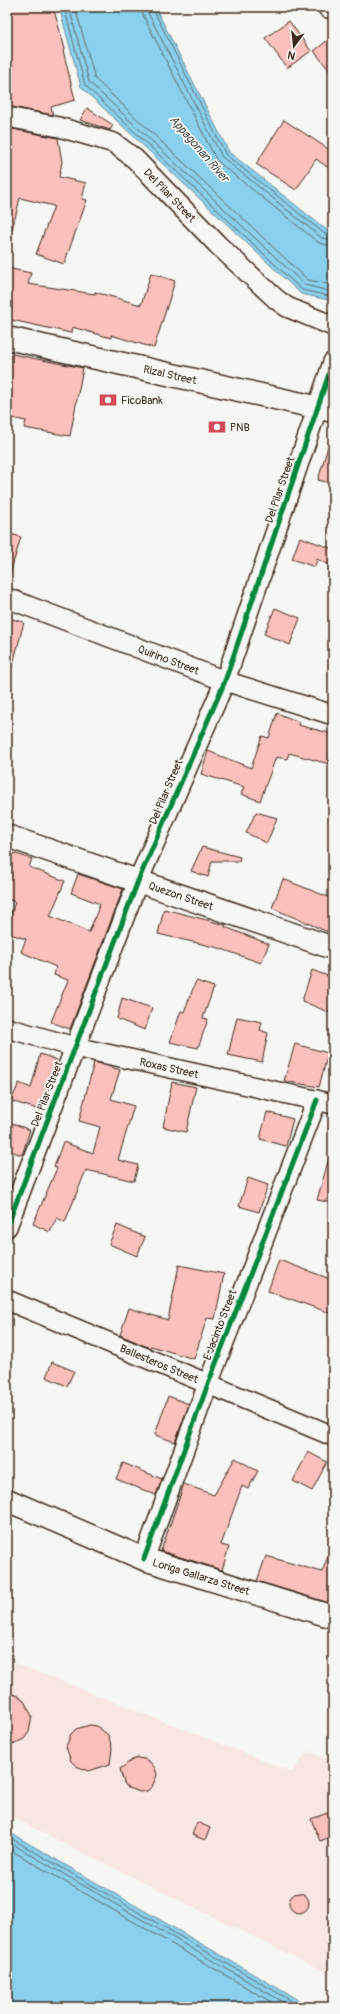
<svg xmlns="http://www.w3.org/2000/svg" width="340" height="2014" font-family="Pangolin,sans-serif">
  <style>
    .built { fill: #f8e6e2 }
    .water { fill: #8acfec; stroke: #6a8d9a }
    .lines { fill: none; stroke-linecap: round; stroke-linejoin: round }
    .shore { stroke: #5b6c70; stroke-width: 1 }
    .building { fill: #fcc0bc; stroke: #3b2a1e }
    .street-casing { stroke: #3b2a1e; stroke-width: 22 }
    .secondary-casing { stroke: #3b2a1e; stroke-width: 25 }
    .primary-casing { stroke: #3b2a1e; stroke-width: 25 }
    .street { stroke: #f6f6f2; stroke-width: 19 }
    .secondary { stroke: #f6f6f2; stroke-width: 22 }
    .primary { stroke: #f6f6f2; stroke-width: 22 }
    .cycleway-casing { stroke: #f6f6f2; stroke-width: 8 }
    .cycleway { stroke: #00873e; stroke-width: 5 }
    .labels { text-anchor: middle; dominant-baseline: central; stroke-width: 3.5; stroke-linejoin: round; paint-order: stroke }
    .street-label { font-size: 11px; fill: #3b2a1e; stroke: #f6f6f2 }
    .poi-label { font-size: 11px; fill: #3b2a1e; stroke: #f6f6f2; text-anchor: start }
    .water-label { font-size: 12px; font-style: italic; fill: #4f5352; stroke: #f6f6f2 }
  </style>
  <rect width="100%" height="100%" fill="#f6f6f2"/>
  <filter id="ink" filterUnits="userSpaceOnUse"><feTurbulence type="fractalNoise" baseFrequency=".025" numOctaves="2"/><feDisplacementMap in="SourceGraphic" scale="8" xChannelSelector="R" yChannelSelector="G"/><feConvolveMatrix kernelMatrix="1 2 1 2 8 2 1 2 1" color-interpolation-filters="sRGB"/></filter>
  <g filter="url(#ink)">
    <path class="built" d="M7,1660L292,1772L308,1751L333,1762V1976L7,1815Z"/>
    <path class="water" d="M59,7H155L229,152L328,231H333V301L301,294L81,87Z
      M7,1831L310,2007H7Z"/>
    <g class="lines">
      <path class="shore" d="M64,7L85,85L302,290L333,297
        M69,7L89,82L305,285L333,292
        M75,7L95,79L308,280L333,285
        M141,7L143,15L217,161L319,243L333,246
        M147,7L148,13L222,157L322,238L333,240
        M152,7L226,155L325,234L333,235
        M7,1836L302,2007
        M7,1841L292,2007
        M7,1848L280,2007"/>
    </g>
    <path class="building" d="M7,7H53L65,49L63,50L75,100L51,107L53,115L7,106Z
      M289,21L311,51L287,68L265,38Z
      M333,36V75L314,51Z
      M87,108L113,125L110,130L80,120Z
      M284,120L333,152V171L316,159L296,190L256,164Z
      M7,128L58,138L62,162L59,177L86,183L82,199L87,200L64,264L36,254L54,206L20,198L12,230L7,229Z
      M7,268L31,273L28,284L95,294V292L141,305L151,273L175,281L154,348L111,335V338L72,327L71,333L7,319Z
      M7,353L83,368L70,436L24,428L26,421L7,417Z
      M330,440L333,441V484L318,480Z
      M7,533L21,537L10,574L7,573Z
      M300,537L333,549L329,565L317,559L315,567L292,559Z
      M275,608L300,618L290,645L264,634Z
      M7,618L24,622L12,668H7Z
      M277,713L299,722L298,725L333,734L329,764L289,753L287,759L276,757L260,801L241,794L244,787L201,774L208,751L251,768L262,736L269,738Z
      M256,812L277,818L267,843L246,833Z
      M202,847L240,857L239,861H212L208,877L191,871Z
      M7,851L32,859L29,867L65,881L50,916L89,932L100,904L71,893L78,874L123,889L70,1029L51,1022L68,980L54,975L56,967L21,952L26,939L7,933V926L15,902L7,899Z
      M283,879L333,899V934L272,908Z
      M164,909L226,925L225,927L269,944L261,963L219,948L158,934Z
      M312,970L333,978V1014L302,1001Z
      M196,981L214,987L203,1018L208,1019L198,1048L170,1042L181,1011L184,1012Z
      M122,998L152,1008L145,1030L117,1019Z
      M237,1017L262,1022L260,1030L268,1033L262,1062L228,1055Z
      M295,1044L328,1053L319,1087L284,1081Z
      M40,1054L57,1060L40,1110L11,1101L19,1083L31,1088Z
      M94,1062L120,1070L111,1099L134,1106L118,1160L138,1165L134,1181L86,1170L65,1222L57,1218L50,1232L33,1224L57,1168L54,1167L63,1142L93,1153L100,1127L79,1121Z
      M172,1082L196,1087L186,1132L163,1127Z
      M267,1112L293,1119L286,1146L260,1139Z
      M7,1121L30,1130L22,1155L7,1150Z
      M329,1158H333V1203L317,1200Z
      M248,1178L268,1185L259,1212L239,1206Z
      M117,1225L145,1237L137,1256L109,1244Z
      M279,1260L333,1280V1314L268,1291Z
      M179,1265L224,1274L215,1319L207,1318L194,1359L151,1346L150,1348L120,1335L129,1308L168,1320Z
      M52,1362L74,1371L67,1386L46,1377Z
      M168,1396L189,1404L175,1442L155,1435Z
      M308,1452L327,1462L312,1491L293,1481Z
      M235,1458L258,1471L248,1489L242,1486L221,1545L229,1547L222,1570L161,1551L184,1484L214,1495Z
      M123,1463L162,1479L156,1495L116,1479Z
      M332,1546H333V1604L257,1581L266,1556L322,1572Z
      M7,1692L18,1696L24,1701L32,1716L29,1732L24,1739L7,1747Z
      M90,1725L97,1726L108,1735L112,1748L110,1764L89,1771L76,1766L71,1761L66,1747L71,1734L76,1729Z
      M138,1758L145,1759L151,1763L155,1768L157,1775L152,1787L147,1791L140,1792L128,1788L124,1783L120,1769L132,1760Z
      M333,1811V1836L320,1841L311,1819Z
      M197,1822L210,1828L205,1840L192,1835Z
      M289 1903a10 10 0 1 1 20 0a10 10 0 1 1-20 0Z"/>
    <g class="lines">
      <g class="street-casing">
        <g id="street">
          <path d="M328,8L329,7"/>
          <path id="s1" d="M7,117L59,127L114,143L135,159L218,245L276,299L287,307L333,326"/>
          <path id="s2" d="M7,598L225,681L333,715"/>
          <path id="s3" d="M7,1028L75,1047L333,1104"/>
          <path d="M7,1227L138,881L225,681L333,362"/>
          <path id="s4" d="M7,1300L333,1436"/>
          <path d="M144,1559L208,1384L317,1100"/>
        </g>
      </g>
      <g class="secondary-casing">
        <g id="secondary">
          <path id="s5" d="M7,338L333,411"/>
          <path id="s6" d="M7,836L333,948"/>
        </g>
      </g>
      <g class="primary-casing">
        <g id="primary">
          <path id="s7" d="M7,1500L144,1559L333,1617"/>
        </g>
      </g>
      <use href="#street" class="street"/>
      <use href="#secondary" class="secondary"/>
      <use href="#primary" class="primary"/>
      <g class="cycleway-casing">
        <path id="cycleway" d="M7,1227L138,881L225,681L333,362
          M144,1559L208,1384L317,1100"/>
      </g>
      <use href="#cycleway" class="cycleway"/>
    </g>
  </g>
  <defs>
    <g id="bank-bare" transform="scale(1.38)"><path d="M-6-4H6V4H-6ZM0-2.3a2.3 2.3 0 1 0 0 4.6a2.3 2.3 0 1 0 0-4.6Z" fill="#d1495b" stroke="#f6f6f2" stroke-width="2.5" paint-order="stroke"/></g>
  </defs>
  <g fill-rule="evenodd">
    <use href="#bank-bare" x="108" y="400"/>
    <use href="#bank-bare" x="217" y="427"/>
  </g>
  <g class="labels">
    <g class="street-label">
      <text stroke="none"><textPath href="#s1" startOffset="187">Del Pilar Street</textPath></text>
      <text stroke="none"><textPath href="#s5" startOffset="167">Rizal Street</textPath></text>
      <text transform="translate(280 490) rotate(-71)">Del Pilar Street</text>
      <text stroke="none"><textPath href="#s2" startOffset="173">Quirino Street</textPath></text>
      <text transform="translate(166 792) rotate(-67)">Del Pilar Street</text>
      <text stroke="none"><textPath href="#s6" startOffset="184">Quezon Street</textPath></text>
      <text stroke="none"><textPath href="#s3" startOffset="167">Roxas Street</textPath></text>
      <text transform="translate(47 1094) rotate(-69)">Del Pilar Street</text>
      <text transform="translate(220 1325) rotate(-69)">E Jacinto Street</text>
      <text stroke="none"><textPath href="#s4" startOffset="165">Ballesteros Street</textPath></text>
      <text stroke="none"><textPath href="#s7" startOffset="209">Loriga Gallarza Street</textPath></text>
    </g>
    <g class="poi-label">
      <text x="121" y="400">FicoBank</text>
      <text x="230" y="427">PNB</text>
    </g>
    <g class="water-label">
      <text transform="translate(199 149) rotate(49)">Appagonan River</text>
    </g>
  </g>
  <rect width="340" height="2014" fill="none" stroke="#f6f6f2" stroke-width="24"/>
  <rect x="12" y="12" width="316" height="1990" fill="none" stroke="#3b2a1e" stroke-width="1.5" filter="url(#ink)"/>
  <g transform="translate(294 46) rotate(195)" stroke="#f6f6f2" stroke-width="3" paint-order="stroke">
  <path d="M0-3L7 15L0 10L-7 15Z" fill="#3b2a1e"/>
  <text y="-6" font-size="11" font-weight="bold" text-anchor="middle" fill="#3b2a1e">N</text>
  </g>
</svg>
